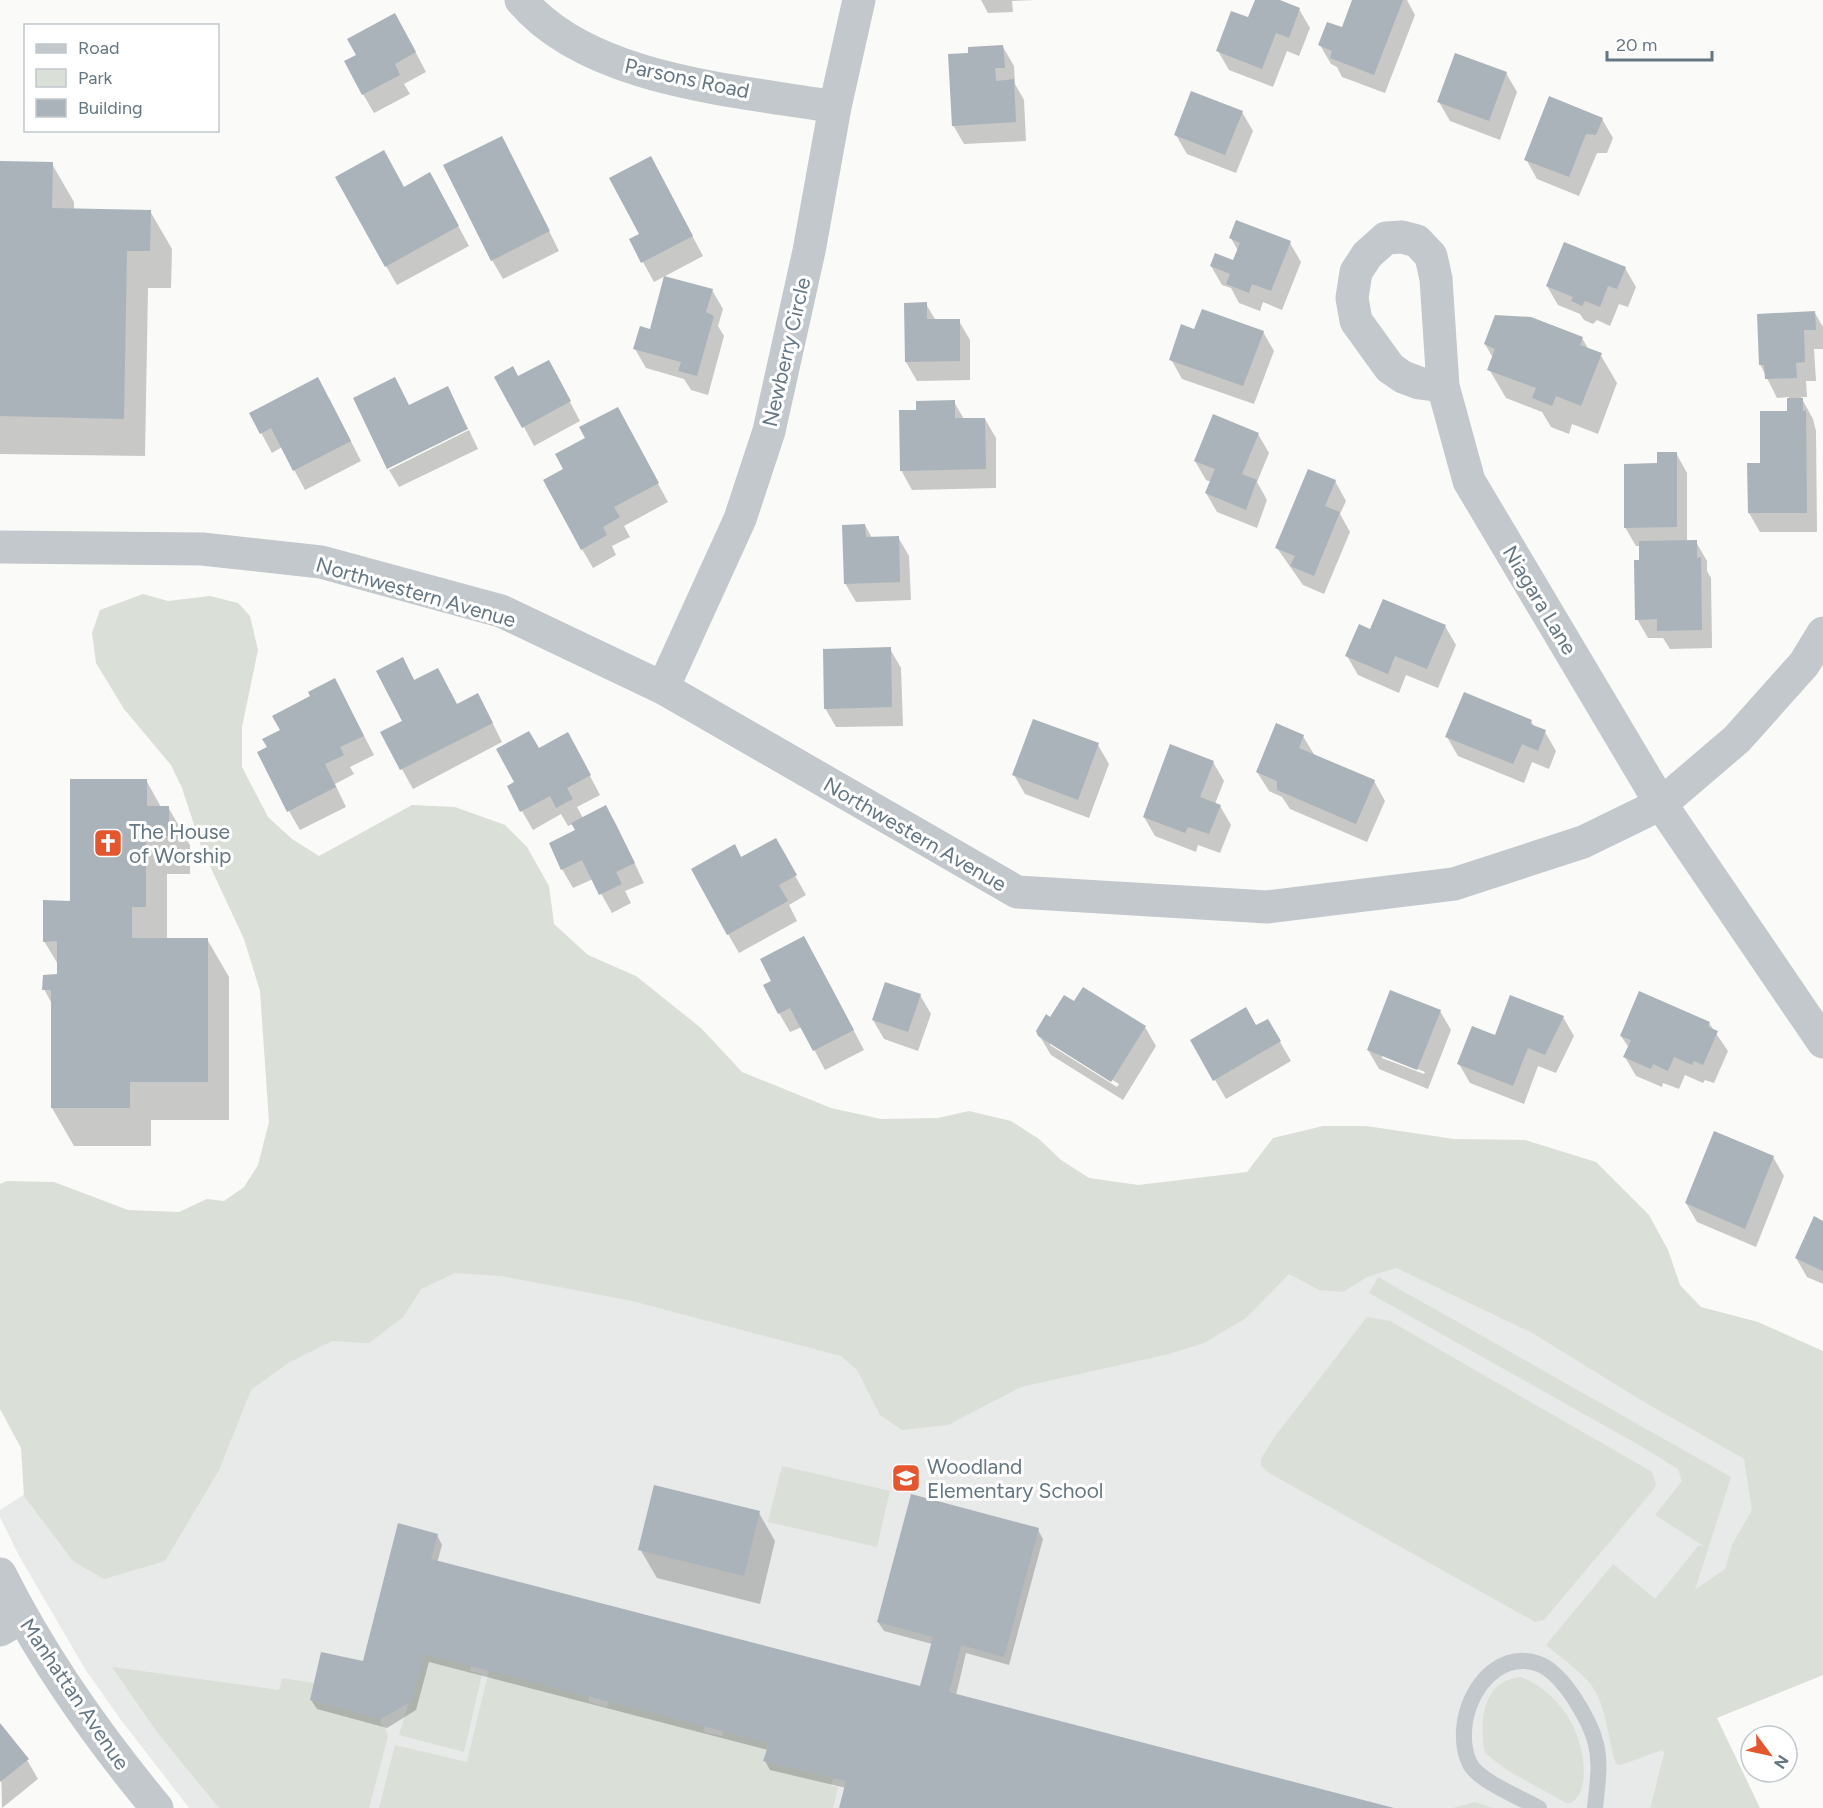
<svg xmlns="http://www.w3.org/2000/svg" width="1823" height="1808" font-family="Figtree,sans-serif">
  <style>
    .built { fill: #e8e9e9 }
    .green { fill: #dadfd7 }
    .shadow { fill: #0003; fill-rule: evenodd }
    .building { fill: #aab3b9 }
    .lines { fill: none; stroke-linecap: round; stroke-linejoin: round }
    .service { stroke: #c3c8cc; stroke-width: 16 }
    .minor { stroke: #c3c8cc; stroke-width: 33 }
    .tertiary { stroke: #c3c8cc; stroke-width: 33 }
    .labels { text-anchor: middle; dominant-baseline: central; stroke-width: 6; stroke-linejoin: round; paint-order: stroke }
    .street-label { font-size: 21px; fill: #657683; stroke: #fff }
    .poi-label { font-size: 21px; fill: #657683; stroke: #fff; text-anchor: start }
  </style>
  <rect width="100%" height="100%" fill="#fafaf8"/>
  <path class="built" d="M429,1235L1396,1268L1532,1333L1642,1401L1744,1459L1823,1675L1717,1717L1664,1753L1650,1808H189L121,1720L85,1669L18,1554L0,1517V1510Z"/>
  <path class="green" d="M143,594L168,601L210,596L238,603L250,616L258,650L242,727V767L268,817L292,839L319,856L412,805L455,807L505,825L527,847L549,886L554,924L588,955L636,976L701,1028L742,1072L831,1108L881,1119L938,1118L969,1111L1011,1121L1039,1139L1061,1160L1089,1178L1138,1185L1247,1172L1273,1138L1323,1126H1366L1454,1139L1525,1140L1596,1162L1649,1215L1668,1250L1680,1285L1701,1307L1758,1322L1823,1351V1675L1717,1718L1760,1808H1650L1664,1753L1662,1750L1621,1765L1616,1764C1607,1737 1607,1700 1586,1679C1574,1666 1559,1656 1546,1645L1613,1564L1655,1599L1699,1545L1705,1547L1655,1515L1682,1481L1678,1469L1639,1445L1369,1293L1378,1277L1731,1477L1695,1590L1725,1569L1732,1545L1752,1510L1744,1459L1642,1401L1532,1333L1396,1268L1367,1277L1343,1292L1319,1290L1289,1274L1246,1318L1204,1343L1169,1354L1021,1387L948,1425L902,1430L880,1415L857,1370L841,1356L632,1301L502,1276L455,1273L421,1289L403,1317L369,1343L332,1341L288,1363L251,1390L219,1470L165,1561L104,1579L73,1561L24,1496L21,1448L0,1409V1184L7,1181L54,1182L128,1210L179,1212L207,1199L224,1201L244,1187L258,1165L269,1122L260,991L244,939L202,849L182,788L171,765L124,709L96,663L92,633L100,610Z
    M1367,1317L1390,1321L1652,1472L1656,1484L1654,1489L1544,1620L1535,1622L1519,1613L1269,1473L1261,1466V1459L1273,1439Z
    M782,1466L890,1491L877,1547L768,1522Z
    M424,1654L471,1666L470,1671L482,1674L464,1752L399,1735Z
    M112,1667L279,1690L282,1678L314,1683L310,1700L381,1719L380,1723L385,1728L388,1736L369,1808H219L157,1732Z
    M489,1670L589,1696V1702L606,1707L609,1702L705,1726L704,1732L722,1736L724,1731L769,1743L763,1761L833,1778L831,1786L838,1787L833,1808H379L395,1745L467,1762Z
    M1521,1677C1542,1685 1562,1704 1572,1724C1582,1743 1593,1789 1571,1803H1566L1507,1770L1485,1753C1479,1721 1482,1681 1521,1677Z
    M1475,1802L1493,1808H1453Z"/>
  <path class="shadow" d="M981,0H1035L1012,1L1013,12L988,13Z
    M1256,0H1276L1299,9L1310,28L1299,56L1287,51L1273,87L1229,70L1218,51L1249,19Z
    M1354,0H1407L1415,15L1385,93L1342,77L1337,67L1331,64L1320,45L1342,29Z
    M406,34L426,72L404,84L410,94L374,113L363,94Z
    M1003,47L1014,66L1015,84L1024,100L1026,141L964,144L953,125Z
    M1506,73L1517,92L1500,140L1450,121L1439,102Z
    M1242,112L1253,131L1236,173L1187,154L1176,135Z
    M1602,119L1613,138L1607,153H1597L1579,196L1537,179L1526,159Z
    M512,157L559,251L503,279L492,260Z
    M0,163L52,164L74,202V210L150,211L172,249L171,288H148L145,456L0,454Z
    M661,177L703,256L654,282L631,240L641,235Z
    M404,189L441,194L469,246L397,285L386,266Z
    M1231,238L1290,243L1301,262L1282,310L1263,302L1260,311L1239,303L1231,288L1222,285L1211,266L1234,262L1238,251Z
    M1625,268L1636,287L1628,307L1619,304L1610,326L1597,320L1593,324L1584,320L1580,314L1558,305L1547,286Z
    M712,290L723,309L718,326L724,336L708,395L691,390L684,379L646,368L635,349L651,331Z
    M926,304L936,321H959L970,340V380L917,381L906,362Z
    M1815,313L1823,327V349H1814L1816,381H1806L1807,397H1801L1813,419L1816,431L1817,532H1760L1749,513L1762,464L1789,413V397L1777,398L1760,364Z
    M1195,331L1263,332L1274,351L1254,404L1182,379L1171,359Z
    M1582,338L1589,350L1600,354L1617,383L1598,434L1572,424L1569,434L1551,427L1542,412L1506,398L1489,369L1493,358L1485,344Z
    M559,381L580,421L534,446L524,427Z
    M329,398L361,461L305,490L282,447L272,453L251,414Z
    M954,402L964,419H985L996,438V488L912,490L901,470L917,411Z
    M628,428L668,502L624,526L630,537L612,546L616,555L593,568L582,549L565,469Z
    M469,430L478,449L399,487L389,470Z
    M1258,434L1269,453L1257,482L1267,500L1257,528L1217,512L1206,493L1211,482L1206,480L1195,461Z
    M1676,453L1687,473V542H1696L1707,561V571L1711,578L1712,648L1670,649L1663,638H1648L1637,619L1641,546H1636L1625,527L1658,465Z
    M1335,481L1346,501L1340,514L1350,532L1324,594L1303,585L1277,548Z
    M865,525L872,538L898,537L909,556L911,600L856,602L845,583Z
    M1445,626L1456,645L1438,688L1406,675L1399,693L1358,675L1347,656L1371,631Z
    M890,649L901,668L903,726L836,727L825,708Z
    M402,659L415,681L457,706L488,714L502,742L413,789L382,733L404,722Z
    M312,697L345,699L374,755L350,767L354,774L335,784L346,807L300,830L289,811L269,748Z
    M1531,721L1535,728L1545,732L1556,751L1549,769L1532,762L1524,783L1458,756L1447,737Z
    M1303,736L1315,756L1374,781L1385,801L1367,842L1290,809L1282,797L1269,791L1257,772Z
    M1098,745L1109,764L1089,818L1025,794L1014,775Z
    M538,750L578,753L600,795L577,807L583,818L606,807L617,826L644,883L625,891L631,903L612,913L593,879L573,888L562,869L577,831L573,824L568,826L561,814L533,830L522,811L516,783Z
    M1213,762L1224,781L1215,804L1220,806L1231,825L1220,853L1198,845L1196,852L1155,836L1144,817Z
    M146,780L161,807H168L190,845V874H167V939H207L229,977V1120H151V1146H74L52,1108V1004L44,989L59,976V966L44,941Z
    M775,840L806,895L789,905L797,921L739,953L728,934L741,859Z
    M815,957L864,1050L825,1070L802,1027L790,1032L779,1013L773,981Z
    M920,995L931,1014L918,1051L884,1039L873,1020Z
    M1075,1003L1145,1027L1156,1046L1123,1100L1051,1055L1039,1035L1050,1019ZM1050,1042L1119,1084L1117,1087L1050,1045Z
    M1440,1011L1451,1030L1428,1089L1379,1069L1368,1050ZM1382,1055L1425,1072L1424,1074L1382,1058Z
    M1563,1017L1574,1036L1556,1073L1538,1066L1524,1104L1470,1083L1459,1064L1496,1037Z
    M1268,1021L1291,1061L1226,1099L1192,1040L1256,1027Z
    M1709,1023L1728,1051L1714,1083L1705,1080L1703,1083L1685,1075L1679,1089L1663,1083L1662,1087L1636,1076L1625,1057L1629,1048L1621,1036Z
    M1773,1157L1784,1176L1756,1247L1697,1222L1686,1203Z
    M1823,1222V1284L1807,1277L1796,1258Z
    M759,1513L775,1541L760,1604L657,1578L640,1549Z
    M1038,1530L1043,1539L1009,1665L966,1653L956,1695L1391,1808H840L846,1788L770,1770L765,1761L768,1750L429,1662L416,1710L387,1728L317,1709L311,1700L364,1663L437,1535L442,1545L437,1563L921,1688L932,1644L884,1631L878,1622Z
    M0,1725L27,1760L38,1779L2,1808Z"/>
  <path class="building" d="M1255,0H1280L1300,8L1289,38L1276,33L1262,69L1216,51L1231,11L1248,17Z
    M1352,0H1403L1374,75L1330,58L1332,51L1318,45L1327,22L1342,27Z
    M395,13L416,52L395,64L400,75L362,95L344,61L356,55L347,39Z
    M1003,45L1005,68H995L996,81L1014,79L1016,122L952,126L948,54L968,53V47Z
    M1455,53L1507,72L1489,121L1437,102Z
    M1191,91L1243,111L1225,155L1174,135Z
    M1549,96L1603,118L1596,135L1586,134L1569,177L1524,160Z
    M502,136L550,231L491,261L443,165Z
    M384,150L404,187L430,172L459,226L385,267L335,177Z
    M651,156L693,236L641,263L629,239L639,234L609,178Z
    M0,161L53,162L52,208L151,210L150,251H127L124,419L0,416Z
    M1236,220L1291,241L1271,291L1252,284L1249,293L1226,284L1230,274L1210,266L1215,253L1233,260L1240,243L1229,238Z
    M1564,242L1626,267L1617,289L1608,286L1600,307L1585,301L1582,306L1571,301L1573,297L1546,286Z
    M664,276L713,289L706,312L714,316L697,376L678,371L681,362L633,349L640,326L650,329Z
    M927,302V319H960V361L905,362L904,303Z
    M1202,309L1264,331L1243,386L1169,360L1181,324L1194,329Z
    M1815,311L1816,330H1804L1805,362L1796,363L1797,378L1765,379L1764,365H1759L1757,314Z
    M1495,315L1531,317L1583,337L1580,345L1602,353L1581,406L1556,396L1552,406L1532,398L1536,388L1487,370L1495,349L1484,344Z
    M549,360L571,401L522,428L494,377L513,366L518,376Z
    M318,377L351,441L293,471L271,428L260,434L249,413Z
    M395,377L409,405L448,386L468,429L387,469L353,398Z
    M1787,398H1803V411L1806,410L1807,513H1748L1747,463H1760V411H1787Z
    M955,400V418H985L986,469L900,471L899,410H916V401Z
    M618,407L659,483L614,507L620,517L603,527L607,535L581,550L543,480L563,469L555,454L585,438L579,427Z
    M1213,414L1259,433L1242,474L1257,480L1246,510L1205,493L1215,469L1194,461Z
    M1657,452H1677V527L1624,528V464L1657,463Z
    M1308,469L1336,480L1325,506L1340,512L1314,576L1290,566L1295,556L1275,548Z
    M865,524L866,537L899,536L900,582L844,584L842,525Z
    M1697,540V558L1701,557L1702,630L1657,631V619L1635,620L1634,560H1639V541Z
    M1383,599L1446,625L1427,669L1395,656L1388,674L1345,656L1359,624L1370,629Z
    M891,647L892,707L824,709L823,649Z
    M403,657L414,680L438,668L457,704L478,693L493,723L400,770L380,732L402,721L376,671Z
    M335,678L364,736L340,747L344,755L325,764L336,787L287,812L257,752L267,747L262,739L280,730L272,716L310,696L308,692Z
    M1464,692L1532,720L1530,724L1546,730L1538,751L1522,744L1513,764L1445,737Z
    M1033,719L1099,743L1078,800L1012,775Z
    M1276,723L1304,735L1299,748L1375,780L1356,824L1277,790V781L1256,772Z
    M529,731L539,748L568,732L591,775L567,788L573,799L556,808L550,796L520,812L507,786L514,782L496,749Z
    M1170,744L1214,761L1200,797L1221,805L1209,834L1188,827L1185,833L1143,817Z
    M70,779H147V806H169V836H146V907H132V938H208V1082H130V1108H51V990H42L43,975L57,974V941L43,942V900L70,901Z
    M606,805L635,863L616,872L622,884L599,895L582,860L561,870L549,843L575,830L571,823Z
    M776,838L797,875L779,885L788,901L727,935L691,869L735,844L741,857Z
    M804,936L854,1030L813,1051L790,1008L778,1014L763,985L771,981L760,959Z
    M885,982L921,994L908,1032L872,1020Z
    M1083,987L1146,1026L1111,1082L1038,1036L1036,1031L1046,1014L1050,1017L1064,995L1074,1001Z
    M1390,990L1441,1010L1417,1070L1367,1050Z
    M1639,991L1710,1022L1708,1027L1718,1031L1703,1065L1694,1061L1692,1065L1674,1057L1668,1071L1653,1064L1651,1069L1623,1057L1631,1040L1620,1036Z
    M1510,995L1564,1016L1545,1055L1528,1048L1513,1086L1457,1064L1472,1026L1495,1035Z
    M1246,1007L1256,1025L1268,1019L1281,1041L1213,1081L1190,1040Z
    M1714,1131L1774,1156L1745,1229L1685,1203Z
    M1814,1216L1823,1221V1271L1795,1258Z
    M654,1485L760,1511L744,1576L638,1550Z
    M911,1494L1039,1528L1004,1657L961,1645L949,1692L1394,1808H839L846,1781L763,1761L769,1743L424,1654L412,1701L381,1719L310,1700L321,1652L363,1661L398,1523L438,1534L431,1559L920,1686L933,1637L877,1622Z
    M0,1723L29,1759L0,1782Z"/>
  <g class="lines">
    <path class="service" d="M1539,1808C1521,1798 1479,1781 1470,1764C1461,1746 1463,1723 1469,1706C1480,1677 1506,1652 1539,1664C1563,1673 1590,1720 1596,1744C1601,1765 1597,1787 1595,1808"/>
    <path class="minor" d="M521,0C589,81 736,90 835,107
      M1443,386L1419,383L1403,377L1390,368L1356,321L1352,298L1356,272L1367,255L1386,238L1402,237L1417,241L1431,256L1436,279L1443,386L1469,481L1661,804
      M663,688L740,519L769,431L809,251L835,107L859,0
      M0,1630L22,1617"/>
    <path class="tertiary" d="M0,547L202,549L321,562L501,611L663,688L1017,892L1267,907L1454,884L1583,842L1661,804L1737,739L1804,664L1823,633
      M1661,804L1823,1042
      M0,1574C42,1658 97,1736 157,1808"/>
  </g>
  <defs>
    <g id="church-square" transform="scale(1.5)"><rect x="-9" y="-9" width="18" height="18" rx="4" fill="#e4572e" stroke="#fff"/><path d="M-1.2-6h2.4v3.5h3.3v2.4h-3.3V6h-2.4V-.1h-3.3v-2.4h3.3Z" fill="#fff"/></g>
    <g id="school-square" transform="scale(1.5)"><rect x="-9" y="-9" width="18" height="18" rx="4" fill="#e4572e" stroke="#fff"/><path d="M0-5L7-2L0 1L-7-2ZM-4 1L0 2.5L4 1V4Q0 6-4 4Z" fill="#fff"/></g>
  </defs>
  <g fill-rule="evenodd">
    <use href="#church-square" x="108" y="843"/>
    <use href="#school-square" x="906" y="1478"/>
  </g>
  <g class="labels">
    <g class="street-label">
      <text transform="translate(687 78) rotate(12)">Parsons Road</text>
      <text transform="translate(786 352) rotate(-77)">Newberry Circle</text>
      <text transform="translate(416 592) rotate(16)">Northwestern Avenue</text>
      <text transform="translate(1540 600) rotate(59)">Niagara Lane</text>
      <text transform="translate(915 834) rotate(30)">Northwestern Avenue</text>
      <text transform="translate(75 1694) rotate(56)">Manhattan Avenue</text>
    </g>
    <g class="poi-label">
      <text x="129" y="831">The House<tspan x="129" dy="24">of Worship</tspan></text>
      <text x="927" y="1466">Woodland<tspan x="927" dy="24">Elementary School</tspan></text>
    </g>
  </g>
  <rect x="24" y="24" width="195" height="108" fill="#ffffff" stroke="#c1c8cd" stroke-width="1.5"/>
  <rect x="36" y="44" width="30" height="9" fill="#c3c8cc" stroke="#c1c8cd" stroke-width="1.5"/>
  <text x="78" y="54" font-size="18" fill="#657683">Road</text>
  <rect x="36" y="69" width="30" height="18" fill="#dadfd7" stroke="#c1c8cd" stroke-width="1.5"/>
  <text x="78" y="84" font-size="18" fill="#657683">Park</text>
  <rect x="36" y="99" width="30" height="18" fill="#aab3b9" stroke="#c1c8cd" stroke-width="1.5"/>
  <text x="78" y="114" font-size="18" fill="#657683">Building</text>
  <g transform="translate(1769 1754) rotate(123)"><circle r="28" fill="#ffffff" stroke="#c1c8cd" stroke-width="1.5"/>
  <path d="M0-4.5L10 22L0 15L-10 22Z" fill="#e4572e"/>
  <text y="-9" font-size="16" font-weight="bold" text-anchor="middle" fill="#657683">N</text>
  </g>
  <path d="M1607 51v9h105v-9" fill="none" stroke="#657683" stroke-width="3"/>
  <text x="1616" y="51" font-size="18" fill="#657683" stroke="#ffffff" stroke-width="4.5" paint-order="stroke">20 m</text>
</svg>
